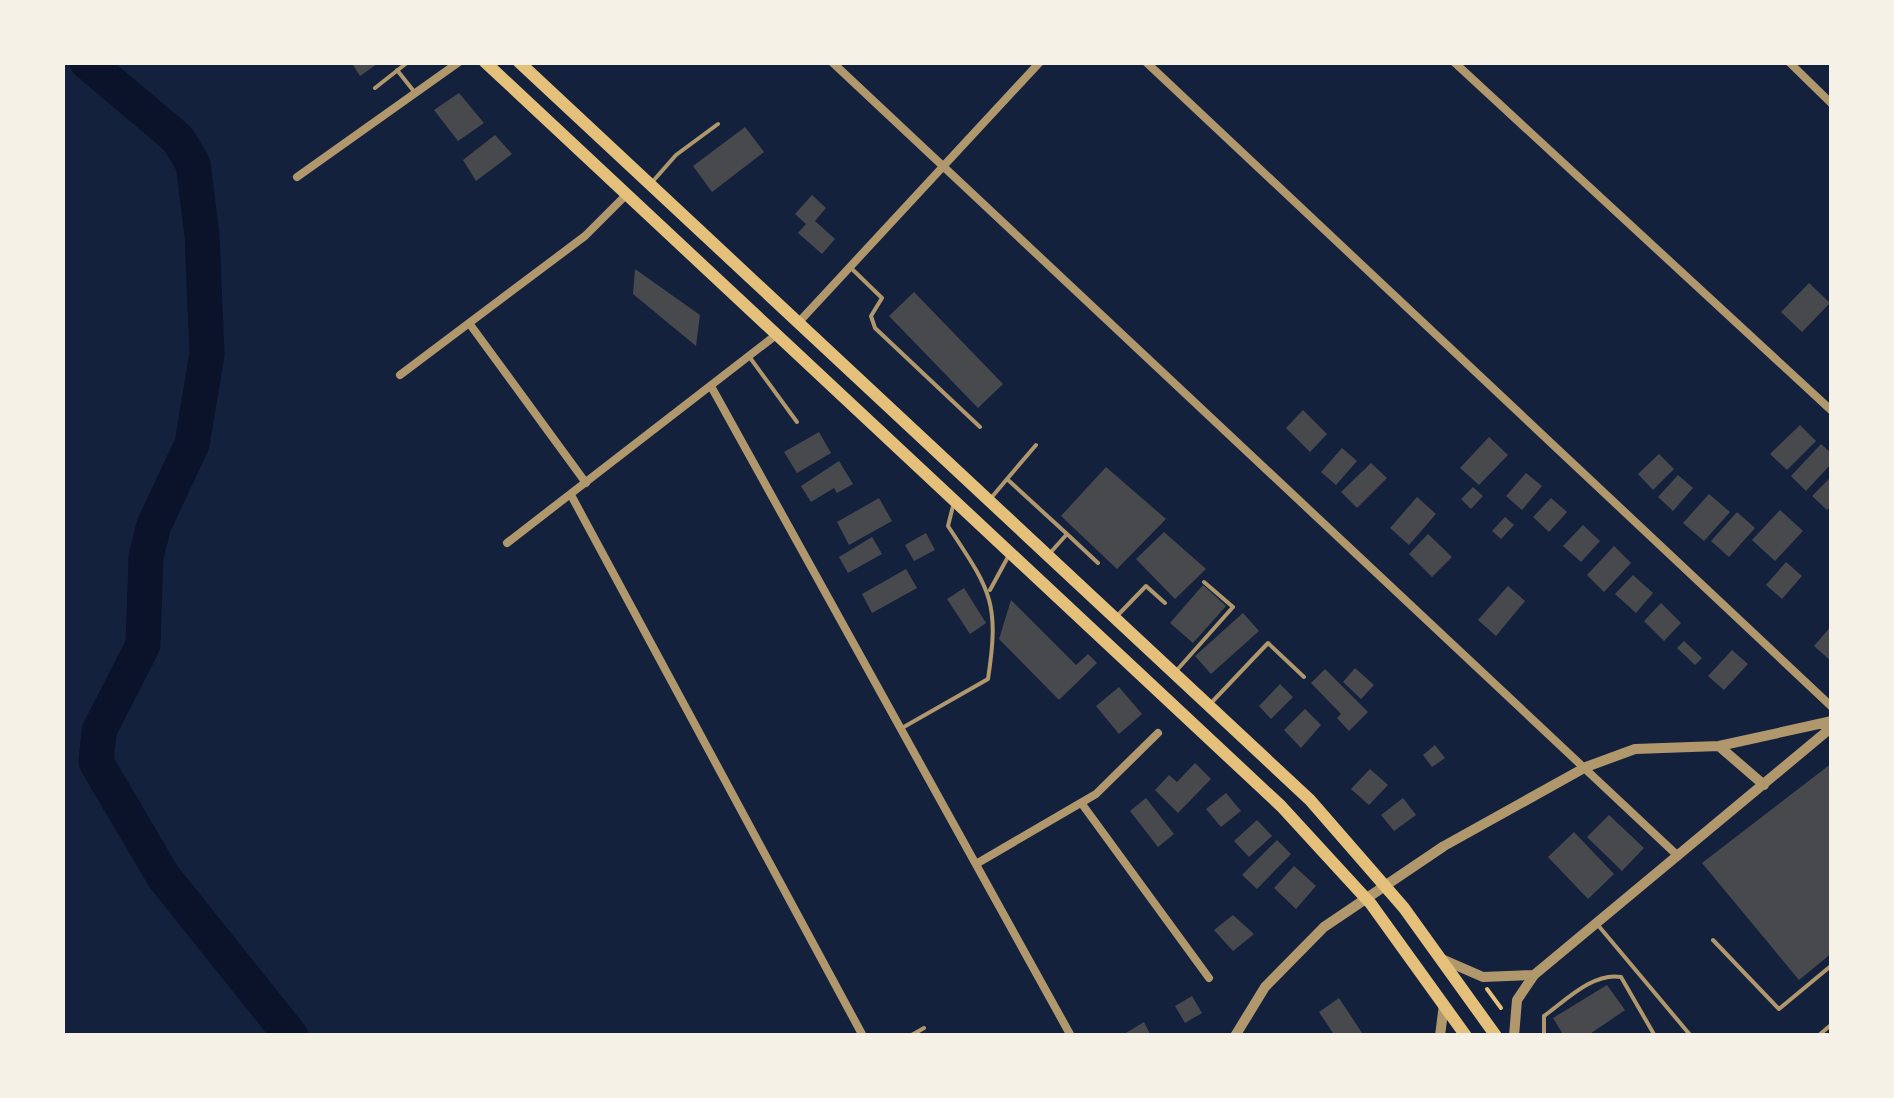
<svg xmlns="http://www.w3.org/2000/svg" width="1894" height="1098" font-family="Jost,sans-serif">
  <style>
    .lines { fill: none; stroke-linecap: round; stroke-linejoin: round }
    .river { stroke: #0b132b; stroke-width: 35 }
    .building { fill: #48494c }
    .path { stroke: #e5c07b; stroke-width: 4 }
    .service { stroke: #b1986c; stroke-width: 4 }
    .minor { stroke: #b1986c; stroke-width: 8 }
    .tertiary { stroke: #b1986c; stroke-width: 10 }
    .trunk { stroke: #e5c07b; stroke-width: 12 }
  </style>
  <rect width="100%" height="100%" fill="#14213d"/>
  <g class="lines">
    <path class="river" d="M87,62L178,139L193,164L202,235L207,354L192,444L154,525L146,557L143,645L99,731L96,762L163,876L291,1036"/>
  </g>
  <path class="building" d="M351,62H380L360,76Z
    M459,93L484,123L458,141L434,110Z
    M745,127L764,152L712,192L693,166Z
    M495,135L512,154L476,181L463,160Z
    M812,195L826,208L815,221L835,239L822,254L798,233L806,224L795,214Z
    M635,269L700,315L696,346L633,294Z
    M1809,283L1830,303L1802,332L1781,312Z
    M914,292L1003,384L978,408L889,316Z
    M1303,410L1327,434L1310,452L1286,428Z
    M1800,425L1816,441L1787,470L1770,454Z
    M819,432L831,453L797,473L784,452Z
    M1489,437L1508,455L1479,485L1460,468Z
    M1821,444L1832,454V463L1806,491L1791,476Z
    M1342,448L1357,461L1336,485L1321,472Z
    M1659,454L1674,469L1653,490L1638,474Z
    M839,461L853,484L837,493L834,488L811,502L801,486Z
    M1371,463L1387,478L1357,508L1341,492Z
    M1106,467L1166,519L1117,569L1061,516Z
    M1526,473L1542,486L1522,510L1506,496Z
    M1678,475L1693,488L1673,511L1658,497Z
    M1832,476V505L1827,510L1812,496Z
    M1473,487L1483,496L1471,509L1461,499Z
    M1709,494L1730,512L1704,541L1683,523Z
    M1417,497L1436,514L1409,545L1390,528Z
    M879,498L892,521L849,545L837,522Z
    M1551,498L1567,512L1549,532L1533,517Z
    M1780,510L1803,531L1775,561L1752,540Z
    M1737,512L1755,528L1729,557L1711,541Z
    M1505,517L1514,525L1501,539L1492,531Z
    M1583,525L1600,541L1581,562L1563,546Z
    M1164,532L1206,569L1175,599L1136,559Z
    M926,533L935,550L914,561L905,545Z
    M1428,534L1452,557L1432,577L1409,554Z
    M872,537L882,554L848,573L839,557Z
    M1614,546L1631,563L1604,592L1587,575Z
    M1786,562L1802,576L1782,599L1766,585Z
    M906,569L917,588L872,613L862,594Z
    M1633,575L1653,593L1636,613L1615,594Z
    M1203,585L1226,606L1193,643L1170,623Z
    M1508,586L1525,601L1496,636L1478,620Z
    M964,588L986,623L970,634L947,599Z
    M1011,600L1076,665L1088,654L1097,663L1059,700L999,639Z
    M1661,603L1681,623L1664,641L1644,621Z
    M1243,613L1259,631L1211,674L1195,656Z
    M1832,625V662L1814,646Z
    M1684,641L1702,658L1695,665L1677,648Z
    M1732,650L1748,664L1724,690L1708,676Z
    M1355,668L1374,685L1361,699L1343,682Z
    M1325,669L1368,712L1349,731L1337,718L1341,714L1311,683Z
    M1280,684L1293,697L1271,719L1259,706Z
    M1119,687L1142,714L1119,734L1096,706Z
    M1305,709L1321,725L1301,748L1284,730Z
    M1435,745L1445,758L1432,767L1423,755Z
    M1195,763L1211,779L1178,813L1155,790L1169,775L1177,782Z
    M1832,763V953L1799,980L1702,863Z
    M1370,769L1388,785L1369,805L1351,789Z
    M1226,793L1241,811L1221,827L1206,809Z
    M1146,798L1174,834L1158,847L1130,811Z
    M1403,798L1416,815L1394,831L1381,815Z
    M1609,815L1644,848L1622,871L1587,837Z
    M1257,820L1272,836L1249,857L1234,841Z
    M1574,832L1614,874L1588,899L1548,857Z
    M1277,840L1291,854L1257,889L1242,875Z
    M1294,866L1316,886L1296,909L1274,888Z
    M1233,915L1254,934L1233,951L1214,930Z
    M1607,985L1625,1010L1587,1036H1564L1553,1018Z
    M1192,996L1202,1013L1185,1023L1175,1006Z
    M1339,998L1364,1036H1335L1319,1012Z
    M1144,1022L1151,1036H1121Z"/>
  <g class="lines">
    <path class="path" d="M1487,989L1501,1008"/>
    <path class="service" d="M397,70L416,94
      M375,88L408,62
      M654,180L676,155L718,124
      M852,269L882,298L871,316L875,328L980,427
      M751,359L797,422
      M1036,445L1007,479L1067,534L1051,552
      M991,498L1007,479
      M1067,534L1098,563
      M990,590L1009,555
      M1118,615L1146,586L1165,603
      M1177,670L1233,607L1204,582
      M1212,702L1268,643L1304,677
      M902,728L988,679C1000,601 990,590 948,526L953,506
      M1597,924L1691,1036
      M1713,940L1779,1009L1832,965
      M910,1036L924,1028
      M1544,1036V1016C1565,1001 1593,972 1621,977L1655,1036
      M1818,1036L1832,1024"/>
    <path class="minor" d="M832,62L1678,856
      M1146,62L1832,707
      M1454,62L1832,411
      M1789,62L1832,104
      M297,177L459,62
      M469,323L586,483
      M798,323L1040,62
      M400,375L585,236L626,195
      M712,388L1071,1036
      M571,495L863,1036
      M507,543L776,335
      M1082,804L1209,978
      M976,864L1096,794L1158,733"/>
    <path class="tertiary" d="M1720,747L1764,785
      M1444,960L1483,977L1533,975
      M1235,1036L1265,987L1324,927L1444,846L1586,767L1635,749L1719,746L1832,721
      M1440,1036L1444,1004
      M1514,1036L1517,1000L1534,975L1832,727"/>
    <path class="trunk" d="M485,62L1281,806L1371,904L1466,1036
      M519,62L1310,800L1404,908L1496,1036"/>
  </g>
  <rect width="1894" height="1098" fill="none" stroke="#f6f1e7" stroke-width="130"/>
</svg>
